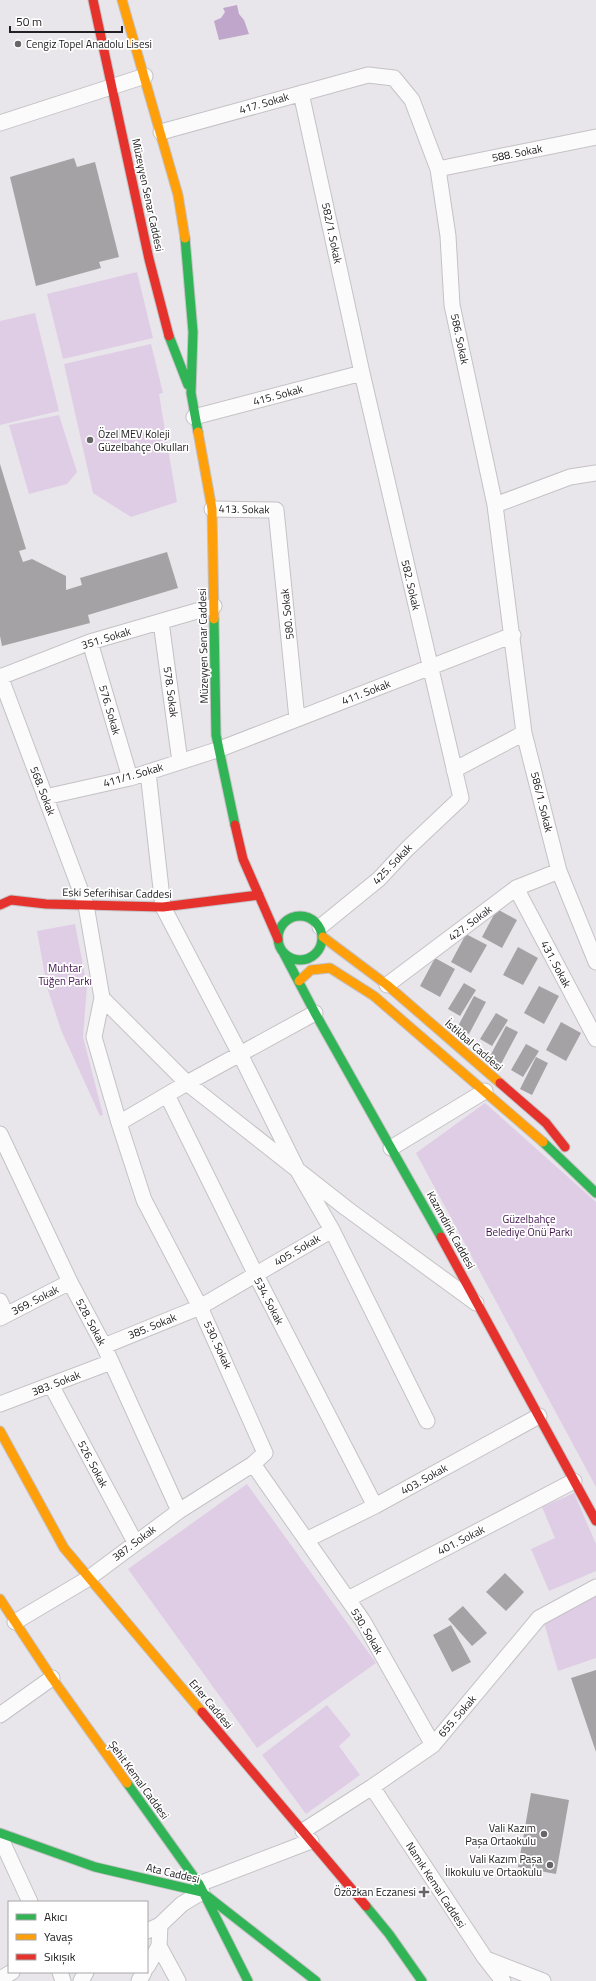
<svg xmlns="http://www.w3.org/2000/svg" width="596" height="1981" font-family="'Titillium Web',sans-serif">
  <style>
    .green { fill: #dfcde6 }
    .water { fill: #bfa6ca }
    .building { fill: #a4a2a5 }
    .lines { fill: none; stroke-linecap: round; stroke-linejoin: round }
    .street-casing { stroke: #c4c2c5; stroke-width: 17 }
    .fast-casing { stroke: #c4c2c5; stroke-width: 11 }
    .slow-casing { stroke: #c4c2c5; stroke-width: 11 }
    .jam-casing { stroke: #c4c2c5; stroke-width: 11 }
    .street { stroke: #fcfbfc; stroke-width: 15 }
    .fast { stroke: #30b455; stroke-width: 9 }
    .slow { stroke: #ff9f0a; stroke-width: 9 }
    .jam { stroke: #e5322d; stroke-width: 9 }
    .poi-dot { fill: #676568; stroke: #fff; stroke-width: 1.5 }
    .labels { text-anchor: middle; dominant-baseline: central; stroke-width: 3.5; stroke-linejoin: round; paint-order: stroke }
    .poi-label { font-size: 11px; fill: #222022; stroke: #fff; text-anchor: end }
    .street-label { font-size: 11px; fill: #222022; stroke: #fff }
    .park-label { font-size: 11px; fill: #421551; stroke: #fff }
  </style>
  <rect width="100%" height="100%" fill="#e8e6ea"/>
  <path class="green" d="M137,272L153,338L63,359L47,294Z
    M35,313L59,411L0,425V321Z
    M151,344L163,393L159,394L177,502L131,517L93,493L64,364Z
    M59,415L77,472L67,484L29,494L9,425Z
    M75,924L87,986L83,1037L103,1115L100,1116L61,1030L47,987L37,931Z
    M485,1103L596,1202V1487L416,1153Z
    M247,1484L376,1663L257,1748L128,1569Z
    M574,1493L596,1544V1571L549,1591L531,1549L555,1538L542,1507Z
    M596,1595V1658L558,1671L544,1623Z
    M327,1705L351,1735L339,1746L360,1775L306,1814L262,1755Z"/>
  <path class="water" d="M237,5L239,14L244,20L249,34L219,40L214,21L221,18L225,12L223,8Z"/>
  <path class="building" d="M74,158L77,167L95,162L119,257L99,262L101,268L36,286L10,177Z
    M0,464L26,549L19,551L23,562L32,559L66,576V590L82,585L80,578L167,552L178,588L88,615L90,623L2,646L0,636Z
    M497,909L517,920L502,948L482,937Z
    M466,934L487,945L471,973L451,962Z
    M518,947L538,958L523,985L503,975Z
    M435,958L455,969L440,997L420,986Z
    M464,983L476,990L460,1016L448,1009Z
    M539,986L559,996L544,1024L524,1013Z
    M474,996L486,1002L469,1034L457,1028Z
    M496,1013L508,1020L492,1046L480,1039Z
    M561,1022L581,1033L566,1061L546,1050Z
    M506,1026L518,1032L501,1064L489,1058Z
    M526,1044L539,1051L523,1077L511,1070Z
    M536,1057L548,1063L532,1095L520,1089Z
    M505,1573L524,1592L506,1611L486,1592Z
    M463,1606L487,1633L472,1646L448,1619Z
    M451,1625L471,1662L452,1672L433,1635Z
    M596,1670V1752L571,1678Z
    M531,1793L569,1800L556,1874L518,1867Z"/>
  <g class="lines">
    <g class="street-casing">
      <path id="street" d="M301,93L362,373L461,798L407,849L379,879L320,927
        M0,123L145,76
        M161,132L368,75L394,78L412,100L438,169L448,236L452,305L495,505L524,733L559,871L596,962
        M438,169L596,137
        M194,417L362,373
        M495,505L570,477L596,473
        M212,509L276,510L297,719
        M161,622L180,762
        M90,642L130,778
        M0,676L86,905L102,998L94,1037L119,1123L144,1200L200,1307L265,1453L253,1464L363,1621L433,1745
        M0,677L90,642L214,606
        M454,770L524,733
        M148,772L163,907L240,1054L298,1171L332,1230L427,1421
        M45,797L130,778L220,749L513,635
        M516,888L596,1039
        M387,985L516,888L559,871
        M102,998L187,1083L346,1208L476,1303
        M167,1095L256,1275L375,1506
        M119,1123L187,1083L315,1013
        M0,1134L70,1282L104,1346L179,1511
        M391,1148L485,1091
        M0,1301L6,1315
        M0,1318L70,1282
        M104,1346L200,1307L332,1230
        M51,1385L135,1542
        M0,1404L111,1362
        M306,1540L375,1506L539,1416
        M348,1599L574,1481
        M15,1622L89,1578L179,1511L253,1464
        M0,1715L52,1678
        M372,1787L485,1958L503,1981
        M303,1831L372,1787L433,1745L539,1618L596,1587
        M0,1837L30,1902
        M199,1884L311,1841
        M147,1931L160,1925L182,1904L202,1892
        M159,1946L178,1981
        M486,1959L543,1981
        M147,1967L159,1946L160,1925
        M60,1972L63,1981
        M0,1979L12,1972
        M81,1981L86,1972
        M139,1981L144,1972"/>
    </g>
    <g class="fast-casing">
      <path id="fast" d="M185,238L193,332L191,393L198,432
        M169,336L188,385
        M214,619L216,735L235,825
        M278 938a22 22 0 1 1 44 0a22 22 0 1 1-44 0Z
        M283,952L315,1013L441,1237
        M543,1142L596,1193
        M127,1783L199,1884L248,1981
        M0,1833L95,1867L202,1892L316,1981
        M366,1906L389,1934L422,1981"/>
    </g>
    <g class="slow-casing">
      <path id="slow" d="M122,0L178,195L185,238
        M198,432L212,509L214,619
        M323,937L387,985L500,1083
        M299,981L311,970L330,968L374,996L543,1142
        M0,1431L64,1548L202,1712
        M0,1599L52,1678L127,1783"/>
    </g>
    <g class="jam-casing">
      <path id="jam" d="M93,0L149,259L169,336
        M235,825L243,859L278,939
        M0,905L11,900L46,904L163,907L259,895
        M500,1083L546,1123L565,1147
        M441,1237L596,1521
        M202,1712L366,1906"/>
    </g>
    <use href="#street" class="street"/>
    <use href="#fast" class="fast"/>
    <use href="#slow" class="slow"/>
    <use href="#jam" class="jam"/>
  </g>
  <g class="poi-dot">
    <circle cx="18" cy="44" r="4"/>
    <circle cx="90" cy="440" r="4"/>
    <circle cx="544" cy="1834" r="4"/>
    <circle cx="550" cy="1865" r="4"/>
    <path d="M422 1886h4v4h4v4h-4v4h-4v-4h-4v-4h4z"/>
  </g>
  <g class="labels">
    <g class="poi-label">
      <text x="26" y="44" text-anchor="start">Cengiz Topel Anadolu Lisesi</text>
      <text x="98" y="434" text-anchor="start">Özel MEV Koleji<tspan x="98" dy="13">Güzelbahçe Okulları</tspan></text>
      <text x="536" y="1828">Vali Kazım<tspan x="536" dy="13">Paşa Ortaokulu</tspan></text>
      <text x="542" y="1859">Vali Kazım Paşa<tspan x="542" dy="13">İlkokulu ve Ortaokulu</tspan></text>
      <text x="416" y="1892">Özözkan Eczanesi</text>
    </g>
    <g class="street-label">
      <text transform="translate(264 103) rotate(-16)">417. Sokak</text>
      <text transform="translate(517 153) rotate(-11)">588. Sokak</text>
      <text transform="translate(148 195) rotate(78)">Müzeyyen Senar Caddesi</text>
      <text transform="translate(332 233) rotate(78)">582/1. Sokak</text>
      <text transform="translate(460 339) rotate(78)">586. Sokak</text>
      <text transform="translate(278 395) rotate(-15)">415. Sokak</text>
      <text transform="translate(244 509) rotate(1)">413. Sokak</text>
      <text transform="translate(411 585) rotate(77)">582. Sokak</text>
      <text transform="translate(287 614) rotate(-96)">580. Sokak</text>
      <text transform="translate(106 638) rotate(-17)">351. Sokak</text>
      <text transform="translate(203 646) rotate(-91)">Müzeyyen Senar Caddesi</text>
      <text transform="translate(171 692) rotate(82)">578. Sokak</text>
      <text transform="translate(366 692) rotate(-21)">411. Sokak</text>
      <text transform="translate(110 710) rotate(74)">576. Sokak</text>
      <text transform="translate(133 775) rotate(-16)">411/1. Sokak</text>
      <text transform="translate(43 791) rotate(69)">568. Sokak</text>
      <text transform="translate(542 802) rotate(76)">586/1. Sokak</text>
      <text transform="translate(392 864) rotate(-46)">425. Sokak</text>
      <text transform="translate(117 893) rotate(1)">Eski Seferihisar Caddesi</text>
      <text transform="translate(470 923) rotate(-37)">427. Sokak</text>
      <text transform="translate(556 964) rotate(62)">431. Sokak</text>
      <text transform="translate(474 1045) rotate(41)">İstikbal Caddesi</text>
      <text transform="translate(451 1230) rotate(61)">Kazımdirik Caddesi</text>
      <text transform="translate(297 1250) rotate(-30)">405. Sokak</text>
      <text transform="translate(35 1300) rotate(-27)">369. Sokak</text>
      <text transform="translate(269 1301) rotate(63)">534. Sokak</text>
      <text transform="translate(91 1322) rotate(62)">528. Sokak</text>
      <text transform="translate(152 1326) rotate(-22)">385. Sokak</text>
      <text transform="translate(218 1345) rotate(65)">530. Sokak</text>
      <text transform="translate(56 1383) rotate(-21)">383. Sokak</text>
      <text transform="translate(93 1464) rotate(62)">526. Sokak</text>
      <text transform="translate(424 1479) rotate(-29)">403. Sokak</text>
      <text transform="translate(461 1540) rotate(-27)">401. Sokak</text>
      <text transform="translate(134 1543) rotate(-37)">387. Sokak</text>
      <text transform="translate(367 1631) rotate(59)">530. Sokak</text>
      <text transform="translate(211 1704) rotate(50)">Erler Caddesi</text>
      <text transform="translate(457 1716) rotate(-49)">655. Sokak</text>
      <text transform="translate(139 1780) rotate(54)">Şehit Kemal Caddesi</text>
      <text transform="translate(173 1873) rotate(13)">Ata Caddesi</text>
      <text transform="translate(436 1885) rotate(57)">Namık Kemal Caddesi</text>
    </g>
    <g class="park-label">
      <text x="65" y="968">Muhtar<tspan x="65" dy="13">Tüğen Parkı</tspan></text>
      <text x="529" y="1219">Güzelbahçe<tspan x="529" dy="13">Belediye Önü Parkı</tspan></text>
    </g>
  </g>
  <rect x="8" y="1901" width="140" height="72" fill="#ffffff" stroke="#a7a6a7"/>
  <rect x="16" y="1914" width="20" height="6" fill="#30b455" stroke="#a7a6a7"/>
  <text x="44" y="1921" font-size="12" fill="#222022">Akıcı</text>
  <rect x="16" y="1934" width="20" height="6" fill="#ff9f0a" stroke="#a7a6a7"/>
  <text x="44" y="1941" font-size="12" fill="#222022">Yavaş</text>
  <rect x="16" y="1954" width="20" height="6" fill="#e5322d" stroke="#a7a6a7"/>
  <text x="44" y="1961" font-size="12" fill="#222022">Sıkışık</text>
  <path d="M10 26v6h112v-6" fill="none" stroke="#222022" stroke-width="2"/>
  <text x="16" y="26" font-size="12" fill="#222022" stroke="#ffffff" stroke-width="3" paint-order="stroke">50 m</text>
</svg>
